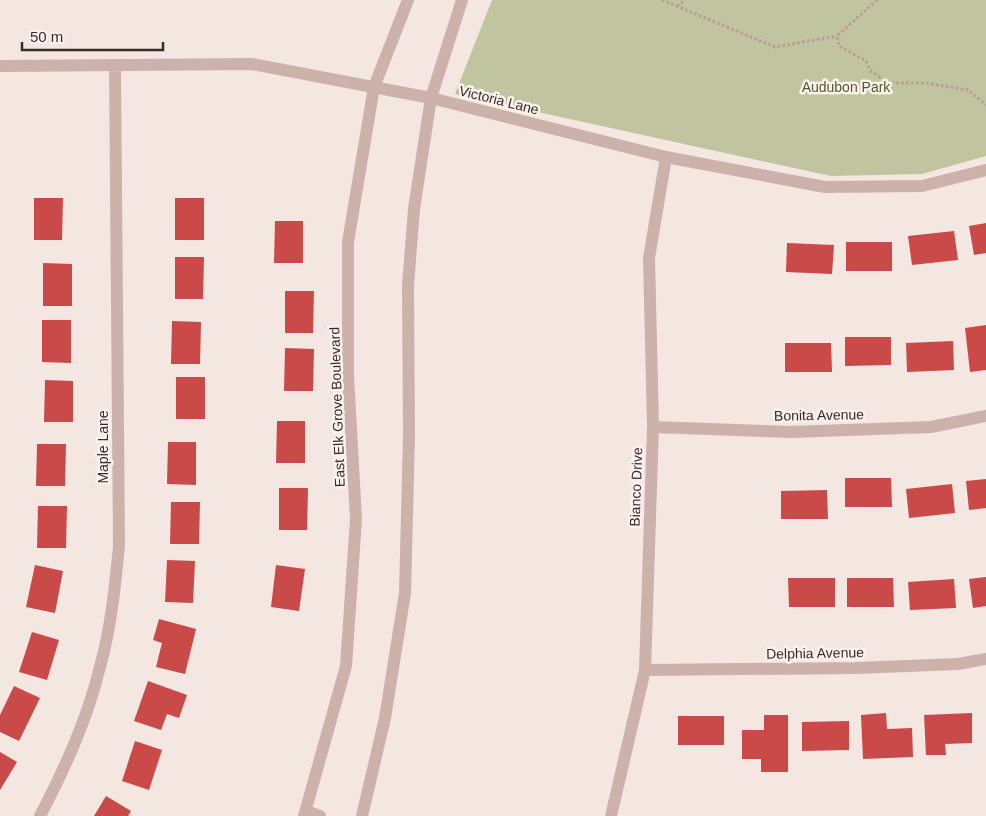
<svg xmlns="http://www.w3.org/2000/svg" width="986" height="816" font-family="Helvetica,sans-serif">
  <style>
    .green { fill: #c0c49f }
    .building { fill: #c94a48 }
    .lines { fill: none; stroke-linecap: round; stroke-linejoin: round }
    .path { stroke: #b99c95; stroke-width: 3; stroke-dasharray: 2.5 2.5; stroke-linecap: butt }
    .minor { stroke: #cdb2ab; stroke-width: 12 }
    .tertiary { stroke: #cdb2ab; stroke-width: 12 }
    .labels { text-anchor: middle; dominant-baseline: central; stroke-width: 5; stroke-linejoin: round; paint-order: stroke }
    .park-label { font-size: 14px; fill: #545a2d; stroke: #fbf1ed }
    .street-label { font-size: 14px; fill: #3a2c2a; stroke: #fbf1ed }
  </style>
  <rect width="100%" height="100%" fill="#f4e6e0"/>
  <path class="green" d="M492,0H986V156L922,174L831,176L455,94Z"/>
  <path class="building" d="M34,198H63L62,240H34Z
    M175,198H204V240H175Z
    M275,221H303V263H274Z
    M986,223V253L974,255L969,226Z
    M954,231L958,260L912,265L908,236Z
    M846,242H892V271H846Z
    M787,243L834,245L832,274L786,272Z
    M175,257H204L203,299H175Z
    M43,263L72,264V306H43Z
    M285,291H314L313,333H285Z
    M42,320H71V363L42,362Z
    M172,321L201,322L200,364H171Z
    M986,325V370L970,372L965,328Z
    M845,337H891V365L845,366Z
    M953,341L954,370L907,372L906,343Z
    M785,343H831L832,372H785Z
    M285,348L314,349L313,391H284Z
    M176,377H205V419H176Z
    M45,380L73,381V422H44Z
    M277,421H305V463H276Z
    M168,442H196V485L167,484Z
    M37,444H66L65,486H36Z
    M845,478H891L892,507H845Z
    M986,479V508L969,510L966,481Z
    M952,484L955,513L909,518L906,489Z
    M279,488H308L307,530H279Z
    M827,490L828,519H781V491Z
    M171,502H200L199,544H170Z
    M38,506H67L66,548H37Z
    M167,560L195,561L193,603L165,602Z
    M35,565L63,571L55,613L26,607Z
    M276,565L305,569L299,611L271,607Z
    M986,577V606L973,608L969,579Z
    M788,578H835V607H789Z
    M847,578H893L894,607H847Z
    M954,579L956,608L910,610L908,582Z
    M159,619L196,629L185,674L156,667L162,643L153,640Z
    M32,632L59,640L47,680L19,672Z
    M148,681L187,695L179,718L167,714L161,730L134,721Z
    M14,686L40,698L19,741L0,732V715Z
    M886,713L887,729L912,728L913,757L863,759L861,715Z
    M972,713V743L945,744L946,755H926L924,715Z
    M764,715H788V772H761V759H742V730H764Z
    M678,716H724V745H678Z
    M849,721V750L802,751V722Z
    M135,741L162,750L149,790L122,781Z
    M0,752L17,762L0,790Z
    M106,796L131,811L128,816H94Z"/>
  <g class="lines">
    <path class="path" d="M662,0L775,47L837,36
      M877,0L837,36L839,46L866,61L871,71L888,83H926L968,90L986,105
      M677,6L685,0"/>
    <path class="minor" d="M0,66L252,64L431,98L666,157L825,187L922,186L986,170
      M653,427L791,432L931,427L986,416
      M645,670L856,668L958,664L986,659
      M307,811L320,816
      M40,816C65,768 87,720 100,667C111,628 115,587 119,546L115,65
      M611,816L645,670L653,427L649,258L666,157"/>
    <path class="tertiary" d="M304,816L346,666L356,519L348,375V242L374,87L408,0
      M362,816L385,718L405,593L409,436L408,285L414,209L431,98L462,0"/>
  </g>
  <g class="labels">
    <g class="park-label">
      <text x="846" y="87">Audubon Park</text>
    </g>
    <g class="street-label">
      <text transform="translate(499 100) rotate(14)">Victoria Lane</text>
      <text transform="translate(337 407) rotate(-92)">East Elk Grove Boulevard</text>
      <text transform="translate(819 415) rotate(-1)">Bonita Avenue</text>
      <text transform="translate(103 447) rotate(-90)">Maple Lane</text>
      <text transform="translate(636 487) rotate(-88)">Bianco Drive</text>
      <text transform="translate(815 653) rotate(-1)">Delphia Avenue</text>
    </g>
  </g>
  <path d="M22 42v8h141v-8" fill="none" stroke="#3a2c2a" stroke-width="2.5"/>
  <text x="30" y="42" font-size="15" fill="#3a2c2a" stroke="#fbf1ed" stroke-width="4" paint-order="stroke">50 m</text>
</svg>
